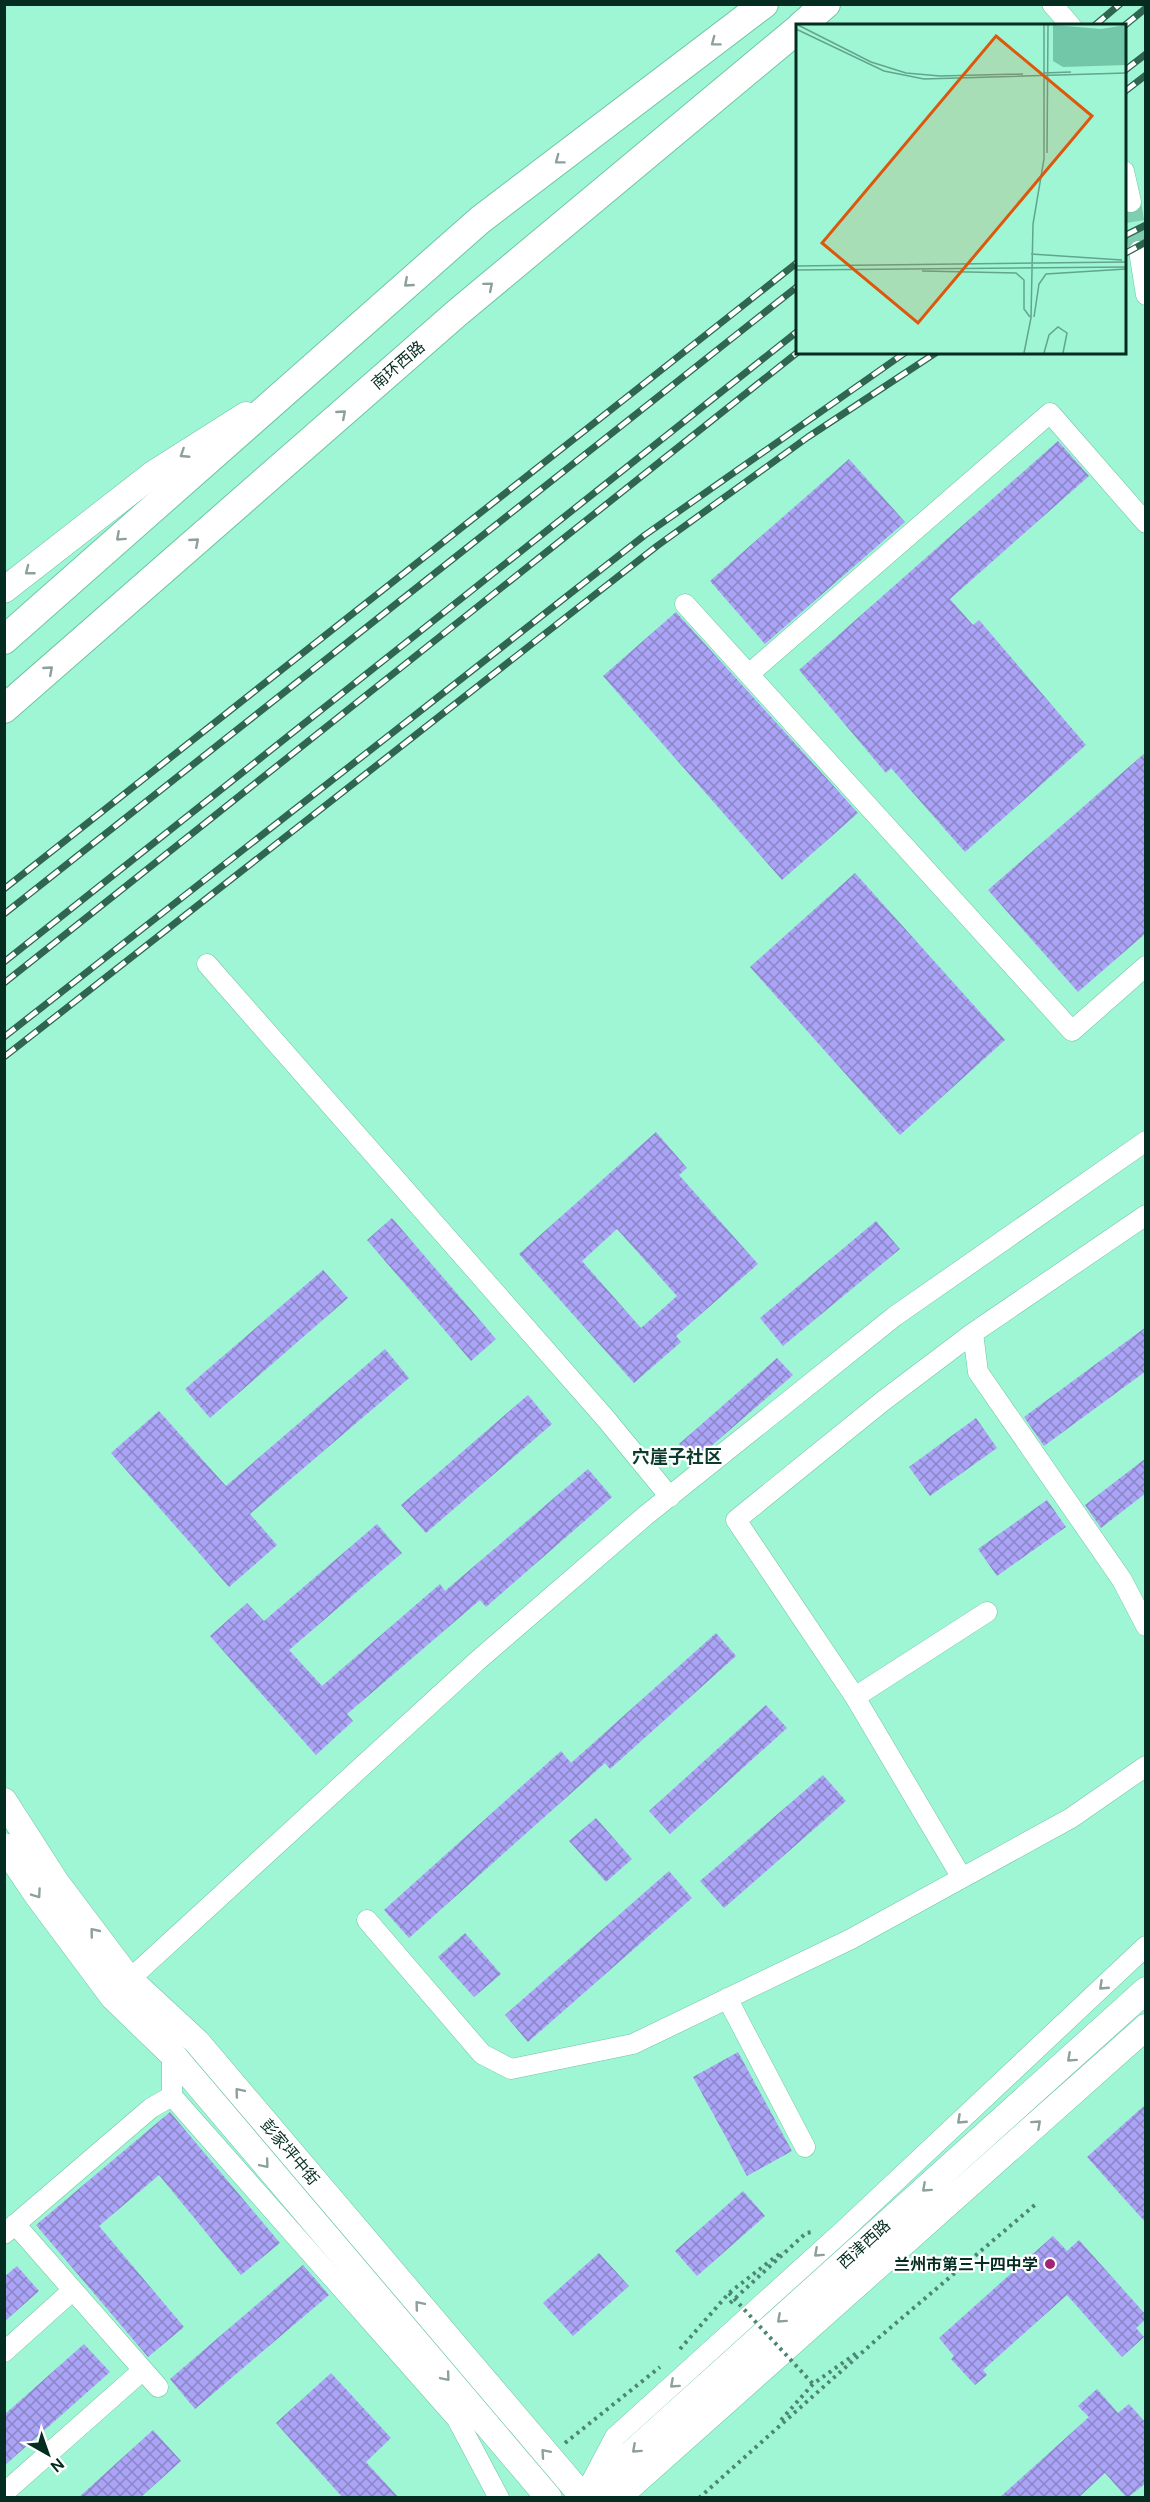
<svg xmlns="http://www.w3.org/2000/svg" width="1150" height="2502" font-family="'DM Sans','Noto Sans SC',sans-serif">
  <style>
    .building { fill: url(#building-cross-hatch); fill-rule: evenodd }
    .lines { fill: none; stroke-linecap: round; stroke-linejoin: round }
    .minor-tunnel { stroke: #80ceb0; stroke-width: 20; stroke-dasharray: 20 10; stroke-linecap: butt }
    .minor-casing { stroke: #6fc5a5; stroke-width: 21 }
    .major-casing { stroke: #6fc5a5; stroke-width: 27 }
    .highway-casing { stroke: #6fc5a5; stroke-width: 30 }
    .path { stroke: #4b8771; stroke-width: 4; stroke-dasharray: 3 4.5; stroke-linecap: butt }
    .minor { stroke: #fff; stroke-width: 20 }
    .major { stroke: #fff; stroke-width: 26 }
    .highway { stroke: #fff; stroke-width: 28 }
    .rail-casing { stroke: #306552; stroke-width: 7 }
    .rail { stroke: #fff; stroke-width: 4.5; stroke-dasharray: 14; stroke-linecap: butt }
    .path-bridge { stroke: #4b8771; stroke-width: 4; stroke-dasharray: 3 4.5; stroke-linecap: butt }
    .oneway { stroke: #8ea09b }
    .poi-dot { fill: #a42474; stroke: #fff; stroke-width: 2 }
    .labels { text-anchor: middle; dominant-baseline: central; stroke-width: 4.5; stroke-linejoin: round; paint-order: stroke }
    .street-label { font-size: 16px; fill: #052c20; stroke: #fff }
    .poi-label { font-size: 16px; font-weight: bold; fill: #052c20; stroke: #fff; text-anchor: end }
    .neighbourhood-label { font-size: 18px; font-weight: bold; fill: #0a3b2c; stroke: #fff }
    .inset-road { fill: none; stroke: #61a58c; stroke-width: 1.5 }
    .view { fill: #dd570d; fill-opacity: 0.15; stroke: #dd570d; stroke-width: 3 }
    .inset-edge { fill: none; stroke: #052c20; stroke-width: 3 }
  </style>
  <defs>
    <pattern id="building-cross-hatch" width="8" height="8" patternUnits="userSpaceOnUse" patternTransform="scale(1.5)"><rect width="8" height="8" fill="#aba3f6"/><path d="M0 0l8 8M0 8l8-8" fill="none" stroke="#8985c7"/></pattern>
  </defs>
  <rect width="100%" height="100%" fill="#9ff6d4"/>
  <path class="building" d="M1058,441L1089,476L950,599L973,625L979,620L1086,745L965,852L891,768L886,773L799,670Z
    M849,459L905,522L765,644L710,581Z
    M676,612L858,813L782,880L603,676Z
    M1146,752V933L1078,992L988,890Z
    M855,873L1005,1040L900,1135L750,967Z
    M656,1132L687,1168L679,1175L758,1264L676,1336L681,1342L634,1383L519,1254ZM617,1229L677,1296L641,1328L582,1261Z
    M392,1218L496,1339L471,1361L367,1240Z
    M876,1221L900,1249L783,1346L760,1318Z
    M323,1270L348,1298L210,1418L185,1389Z
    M1146,1327V1371L1044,1446L1024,1417Z
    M385,1349L409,1378L250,1514L277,1545L229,1587L111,1453L159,1411L226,1486Z
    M777,1358L793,1375L694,1461L679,1444Z
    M528,1395L552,1424L426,1533L401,1505Z
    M976,1418L997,1448L930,1496L909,1467Z
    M1146,1458V1493L1101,1528L1085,1505Z
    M588,1469L612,1497L486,1607L480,1600L347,1714L353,1721L316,1755L210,1636L247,1603L264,1621L377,1524L402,1553L289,1650L322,1686L440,1584L445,1591Z
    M1047,1500L1066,1527L997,1576L978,1549Z
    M716,1633L736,1656L610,1769L605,1763L409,1938L384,1910L561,1751L571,1763Z
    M766,1705L787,1728L670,1834L649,1811Z
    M823,1775L846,1801L724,1908L700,1881Z
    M596,1818L632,1859L606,1882L569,1841Z
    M669,1871L692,1898L528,2042L505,2015Z
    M465,1933L501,1974L474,1997L438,1957Z
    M738,2052L792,2151L747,2176L693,2077Z
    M1146,2104V2223L1087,2157Z
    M170,2112L280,2243L241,2275L159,2175L99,2226L184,2327L148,2357L36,2225Z
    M743,2191L765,2216L697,2276L675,2251Z
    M1053,2236L1067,2251L1079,2240L1146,2315V2319L1136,2328L1144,2337L1122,2357L1067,2295L983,2370L987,2375L975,2385L951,2359L954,2356L939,2338Z
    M599,2253L629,2286L573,2336L543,2303Z
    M303,2265L329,2295L195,2409L170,2379Z
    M17,2266L39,2291L4,2322V2277Z
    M84,2344L110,2372L4,2466V2415Z
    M331,2373L391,2438L366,2462L399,2498H343L276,2423Z
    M1097,2389L1118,2413L1129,2404L1146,2423V2483L1127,2498L1105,2473L1078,2498H999L1089,2417L1078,2406Z
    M153,2430L181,2461L140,2498H78Z"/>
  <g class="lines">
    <path class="minor-tunnel" d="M1131,202L1139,251"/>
    <g class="minor-casing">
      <path id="minor" d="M1052,4L1071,26
        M1124,171L1131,202
        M1139,251L1146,295
        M685,604L1072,1031L1146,966
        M749,674L1050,413L1146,523
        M207,964L606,1419L670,1497
        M973,1333L978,1372L1122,1580L1146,1626
        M855,1697L987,1612
        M962,1878L855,1697L736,1520L883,1401L973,1333L1146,1215
        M367,1920L482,2054L511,2069L633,2044L851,1939L1071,1818L1146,1766
        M120,1988L476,1662L645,1516L895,1316L1146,1141
        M727,1998L805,2147
        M172,2054V2096L457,2419L499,2498
        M15,2224L158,2387
        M4,2234L151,2108L172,2096
        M4,2352L73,2290
        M588,2488L615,2437L844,2230L1146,1946
        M4,2493L143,2370"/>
    </g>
    <g class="major-casing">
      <path id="major" d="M4,590L153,474L246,415
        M4,1801L56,1882L129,1979L197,2042L584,2498
        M4,1846L37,1895L113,1997L172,2054L549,2498
        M582,2498L1146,1990
        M617,2498L1146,2027"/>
    </g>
    <g class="highway-casing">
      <path id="highway" d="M801,26L826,4
        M4,640L480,220L764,4
        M4,709L457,313L798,29"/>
    </g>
    <path class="path" d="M730,2303L806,2233L812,2232
      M680,2349L729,2293L783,2251
      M781,2420L813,2384L858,2352
      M565,2443L660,2367
      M699,2498L876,2340L1036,2204"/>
    <use href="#minor" class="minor"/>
    <use href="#major" class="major"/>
    <use href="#highway" class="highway"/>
    <g class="rail-casing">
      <path id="rail" d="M1094,26L1120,4
        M1124,26L1146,8
        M1124,71L1146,54
        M1124,92L1146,75
        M1124,236L1146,225
        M1124,254L1146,242
        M4,889L798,262
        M4,914L798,286
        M4,962L798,331
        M4,983L798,352
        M4,1037L645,535L906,352
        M4,1057L657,546L808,437L937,352"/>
    </g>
    <use href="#rail" class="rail"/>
    <path class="path-bridge" d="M729,2293L813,2384"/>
  </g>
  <defs><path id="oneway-chevron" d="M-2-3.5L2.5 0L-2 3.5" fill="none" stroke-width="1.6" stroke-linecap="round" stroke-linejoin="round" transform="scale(1.5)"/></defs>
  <g class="oneway">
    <use href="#oneway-chevron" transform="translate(715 42) rotate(143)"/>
    <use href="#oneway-chevron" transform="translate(559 160) rotate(143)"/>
    <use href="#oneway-chevron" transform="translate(408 283) rotate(139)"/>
    <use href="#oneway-chevron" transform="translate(489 286) rotate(-40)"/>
    <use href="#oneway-chevron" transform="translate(342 414) rotate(-41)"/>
    <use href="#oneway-chevron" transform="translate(184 454) rotate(147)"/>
    <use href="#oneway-chevron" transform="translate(120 537) rotate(138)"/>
    <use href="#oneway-chevron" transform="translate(195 542) rotate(-41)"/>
    <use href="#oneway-chevron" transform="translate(29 571) rotate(142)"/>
    <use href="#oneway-chevron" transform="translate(49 670) rotate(-41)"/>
    <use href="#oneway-chevron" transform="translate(37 1894) rotate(55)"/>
    <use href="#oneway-chevron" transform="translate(94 1932) rotate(-129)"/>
    <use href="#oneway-chevron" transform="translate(1103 1986) rotate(137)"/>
    <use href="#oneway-chevron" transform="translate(1071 2058) rotate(138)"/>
    <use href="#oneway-chevron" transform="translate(239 2092) rotate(-130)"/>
    <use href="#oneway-chevron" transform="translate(961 2120) rotate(137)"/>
    <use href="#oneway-chevron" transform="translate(1037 2124) rotate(-42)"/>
    <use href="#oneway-chevron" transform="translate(265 2164) rotate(50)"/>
    <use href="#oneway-chevron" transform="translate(926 2188) rotate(138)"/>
    <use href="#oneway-chevron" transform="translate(818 2253) rotate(138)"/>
    <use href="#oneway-chevron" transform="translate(419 2305) rotate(-130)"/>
    <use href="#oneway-chevron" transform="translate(781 2319) rotate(138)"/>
    <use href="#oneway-chevron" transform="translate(446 2377) rotate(50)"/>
    <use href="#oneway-chevron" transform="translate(674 2384) rotate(138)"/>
    <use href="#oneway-chevron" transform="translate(636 2449) rotate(138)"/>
    <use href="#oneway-chevron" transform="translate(545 2453) rotate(-131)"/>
  </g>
  <circle class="poi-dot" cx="1050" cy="2264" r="6"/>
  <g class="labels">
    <g class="street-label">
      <text transform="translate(398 365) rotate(-41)">南环西路</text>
      <text transform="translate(290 2152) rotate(50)">彭家坪中街</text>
      <text transform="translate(864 2244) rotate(-42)">西津西路</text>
    </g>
    <g class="poi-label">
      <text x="1038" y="2264">兰州市第三十四中学</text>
    </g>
    <g class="neighbourhood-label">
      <text x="677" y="1457">穴崖子社区</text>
    </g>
  </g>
  <g transform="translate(796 24)">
    <rect width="330" height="330" fill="#9ff6d4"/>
    <path d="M257,1L305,5L330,1V41L267,43L257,37Z" fill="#71c7a7"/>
    <path class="inset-road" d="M2,1L75,38L110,49L144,52L227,50M0,5L88,47L128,55L330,49M247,49L275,48M251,129L252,1M235,230L326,236M0,242L330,238M0,246L330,243M126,247L220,249L228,256V285L234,293M238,293L243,260L250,250L330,245M228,329L235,294L237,200L248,135V1M248,329L253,311L262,303L271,309L267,329"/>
    <path class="view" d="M200,12L296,92L122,299L26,219Z"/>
    <rect width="330" height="330" class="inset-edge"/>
  </g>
  <rect width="1150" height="2502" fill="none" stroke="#052c20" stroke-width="12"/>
  <g transform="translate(48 2454) rotate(140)" stroke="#ffffff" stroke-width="4.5" paint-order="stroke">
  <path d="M0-4.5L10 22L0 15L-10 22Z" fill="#052c20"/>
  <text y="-9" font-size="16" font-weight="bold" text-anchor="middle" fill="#052c20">N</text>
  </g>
</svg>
